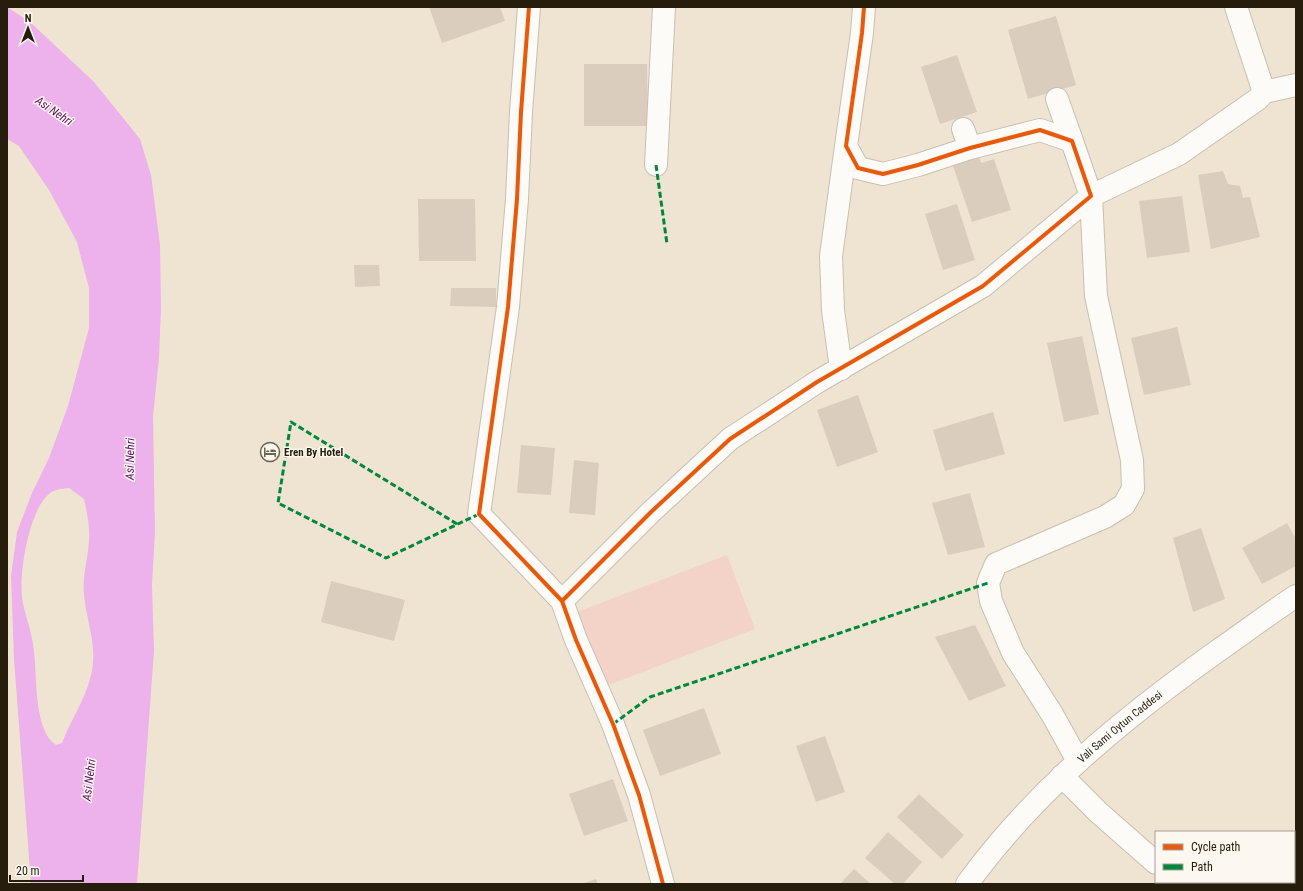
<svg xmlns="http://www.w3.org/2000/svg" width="1303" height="891" font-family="'Roboto Condensed',sans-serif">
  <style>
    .green { fill: #f3d2c8 }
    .water { fill: #edb1eb; fill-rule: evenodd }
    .building { fill: #dacdbe }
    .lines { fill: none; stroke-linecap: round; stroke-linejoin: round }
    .minor-casing { stroke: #c8bfaf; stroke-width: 24 }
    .tertiary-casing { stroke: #c8bfaf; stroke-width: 24 }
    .minor { stroke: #fdfbf8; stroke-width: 22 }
    .tertiary { stroke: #fdfbf8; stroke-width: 22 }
    .quiet { stroke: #00873e; stroke-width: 3; stroke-dasharray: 6 3; stroke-linecap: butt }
    .cycleway-casing { stroke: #fcf7ef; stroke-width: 6 }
    .cycleway { stroke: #e8590c; stroke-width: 4 }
    .labels { text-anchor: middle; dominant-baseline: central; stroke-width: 3; stroke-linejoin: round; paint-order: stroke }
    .poi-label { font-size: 11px; font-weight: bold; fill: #261d0c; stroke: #fcf7ef; text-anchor: start }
    .street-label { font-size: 11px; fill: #261d0c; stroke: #fcf7ef }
    .water-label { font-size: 12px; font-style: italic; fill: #5d1467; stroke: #fcf7ef }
  </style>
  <rect width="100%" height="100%" fill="#efe4d2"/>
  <path class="green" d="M727,555L755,629L606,686L577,612Z"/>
  <path class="water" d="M7,7L30,22L94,82L140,139L151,175L160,245L161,307L159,358L153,416L155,533L152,584L154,651L137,884H31L14,659L11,576L17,532L32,493L49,458L68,406L89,328V288L77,242L49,190L19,146L7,139ZM69,488L84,499C87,513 90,526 89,541C88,559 82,576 84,595C87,625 99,648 90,679C84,702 70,721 62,743L56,745C32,729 38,671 33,644C31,629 24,613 22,597C19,573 29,510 49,494C55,489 61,489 69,488Z"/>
  <path class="building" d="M429,7H500L505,21L442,43Z
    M1056,16L1076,85L1028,99L1008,30Z
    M957,55L977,112L940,124L921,67Z
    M584,64H647L648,126H584Z
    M979,157L981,163L994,159L1011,210L972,222L953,166Z
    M1223,171L1228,184L1240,186L1243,198L1250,197L1260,237L1211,249L1198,175Z
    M1182,196L1190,252L1147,258L1139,201Z
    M418,199H475L476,261H419Z
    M957,204L975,260L943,270L925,214Z
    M354,265H379L380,286L355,287Z
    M451,288H496V307L450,306Z
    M1177,327L1191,385L1144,395L1131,338Z
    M1082,336L1099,414L1064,422L1047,343Z
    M858,395L878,452L837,467L817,410Z
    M993,412L1005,454L945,471L933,430Z
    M521,445L555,448L551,495L517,493Z
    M574,460L599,463L595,515L569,513Z
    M970,493L985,547L948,555L932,503Z
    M1287,523L1296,539V566L1262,584L1242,548Z
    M1201,528L1225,599L1193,612L1173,538Z
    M331,581L405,600L394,641L321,622Z
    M975,625L1006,686L969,701L935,637Z
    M704,708L721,754L660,776L643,730Z
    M825,736L845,792L816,802L796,746Z
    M613,779L628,821L584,836L569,794Z
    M919,794L964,835L942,859L897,817Z
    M888,832L922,862L903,884H895L865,858Z
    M854,869L871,884H840Z
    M596,879L598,884H581Z"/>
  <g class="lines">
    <g class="minor-casing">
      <path id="minor" d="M529,7L521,112L517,199L508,307L479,514L562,601L576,640L613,724L639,795L663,884
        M1236,7L1264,92
        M1057,99L1072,141
        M963,129L970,148
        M656,165L664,7
        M841,369L833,310L831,256L846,146
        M562,601L651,512L730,439L817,382L983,286L1091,196L1072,141L1040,130L970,148L918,165L883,174L858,168L846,146L862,33L864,7
        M1078,761L1052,714L1013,653L991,601L988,583L996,564L1105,517L1124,505L1133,489L1132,460L1096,296L1091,196L1179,154L1258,99L1264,92L1296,85
        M1062,776L1098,812L1156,863
        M1177,882L1179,884"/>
    </g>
    <g class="tertiary-casing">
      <g id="tertiary">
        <path id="s1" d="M967,884C1035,790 1125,717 1219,650C1245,632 1270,613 1296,596"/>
      </g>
    </g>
    <use href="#minor" class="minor"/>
    <use href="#tertiary" class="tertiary"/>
    <path class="quiet" d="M656,165L667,244
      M457,524L291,422L278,503L386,558L479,514
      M613,724L650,697L988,583"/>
    <g class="cycleway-casing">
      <path id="cycleway" d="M529,7L521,112L517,199L508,307L479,514L562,601L576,640L613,724L639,795L663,884
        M562,601L651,512L730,439L817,382L983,286L1091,196L1072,141L1040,130L970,148L918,165L883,174L858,168L846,146L862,33L864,7"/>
    </g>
    <use href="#cycleway" class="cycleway"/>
  </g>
  <defs>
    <g id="hotel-ring" transform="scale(1)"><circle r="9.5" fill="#fcf7ef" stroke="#6c6351" stroke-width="1.5"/><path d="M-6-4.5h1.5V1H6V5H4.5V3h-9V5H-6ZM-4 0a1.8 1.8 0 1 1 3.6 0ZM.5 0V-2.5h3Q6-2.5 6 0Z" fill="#6c6351"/></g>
  </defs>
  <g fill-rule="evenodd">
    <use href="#hotel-ring" x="270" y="452"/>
  </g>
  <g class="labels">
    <g class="poi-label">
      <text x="284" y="452">Eren By Hotel</text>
    </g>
    <g class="street-label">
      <text stroke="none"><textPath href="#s1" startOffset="220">Vali Sami Oytun Caddesi</textPath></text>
    </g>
    <g class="water-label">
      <text transform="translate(54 111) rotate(34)">Asi Nehri</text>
      <text transform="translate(130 459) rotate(-89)">Asi Nehri</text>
      <text transform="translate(89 780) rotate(-83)">Asi Nehri</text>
    </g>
  </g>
  <rect width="1303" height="891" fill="none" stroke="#261d0c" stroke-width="16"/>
  <rect x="1155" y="831" width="140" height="52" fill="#fcf7ef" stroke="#a6a094"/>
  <rect x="1163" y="844" width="20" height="6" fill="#e8590c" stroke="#a6a094"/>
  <text x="1191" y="851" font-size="12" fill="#261d0c">Cycle path</text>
  <rect x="1163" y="864" width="20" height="6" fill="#00873e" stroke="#a6a094"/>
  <text x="1191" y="871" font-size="12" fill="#261d0c">Path</text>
  <g transform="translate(28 28)" stroke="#fcf7ef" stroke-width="3" paint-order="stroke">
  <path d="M0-3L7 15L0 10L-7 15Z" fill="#261d0c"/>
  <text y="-6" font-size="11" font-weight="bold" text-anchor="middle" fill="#261d0c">N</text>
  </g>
  <path d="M10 875v6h73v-6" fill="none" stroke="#261d0c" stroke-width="2"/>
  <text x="16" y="875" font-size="12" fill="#261d0c" stroke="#fcf7ef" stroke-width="3" paint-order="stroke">20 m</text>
</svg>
